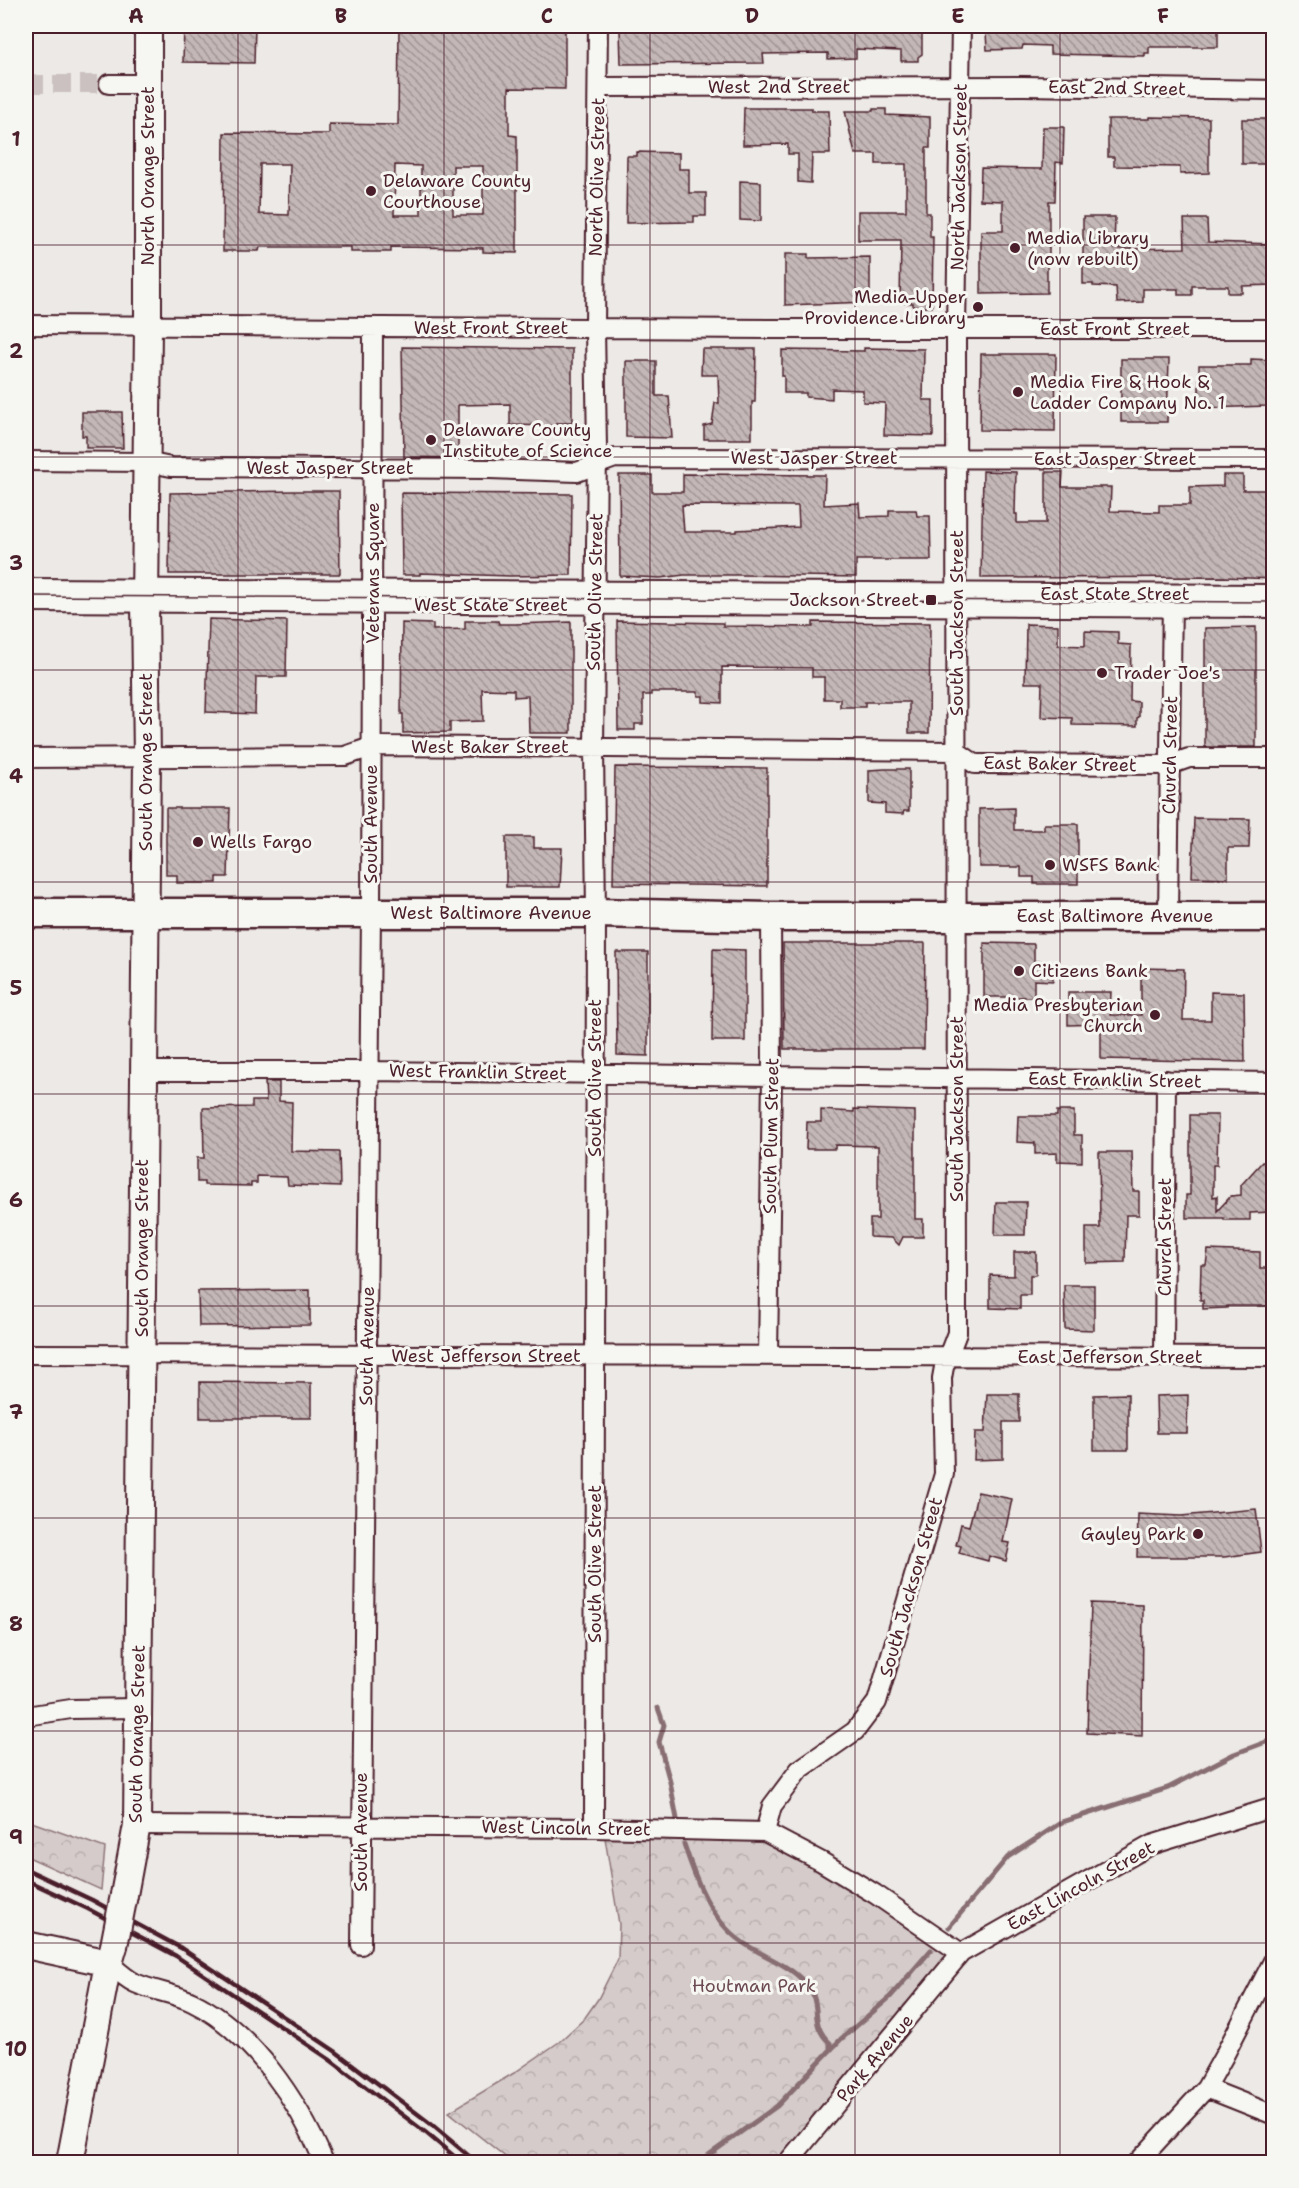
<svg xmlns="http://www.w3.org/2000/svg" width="1299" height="2188" font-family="'Shantell Sans',sans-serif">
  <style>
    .forest { fill: url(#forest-crowns); stroke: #8f757a; stroke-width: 1.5 }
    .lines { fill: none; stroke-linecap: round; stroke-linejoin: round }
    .stream { stroke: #886e73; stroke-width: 5 }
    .building { fill: url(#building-back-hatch); stroke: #4a1f2b; stroke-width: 1.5; fill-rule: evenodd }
    .street-tunnel { stroke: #ccc1c1; stroke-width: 18; stroke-dasharray: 18 9; stroke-linecap: butt }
    .street-casing { stroke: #4a1f2b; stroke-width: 22 }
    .secondary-casing { stroke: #4a1f2b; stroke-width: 30 }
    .primary-casing { stroke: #4a1f2b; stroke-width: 33 }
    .street { stroke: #f6f6f2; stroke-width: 18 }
    .secondary { stroke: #f6f6f2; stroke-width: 26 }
    .primary { stroke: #f6f6f2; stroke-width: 28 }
    .tram { stroke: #4a1f2b; stroke-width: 1.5 }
    .rail { stroke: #4a1f2b; stroke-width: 4.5 }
    .secondary-bridge-casing { stroke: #4a1f2b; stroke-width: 30; stroke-linecap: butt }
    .secondary-bridge { stroke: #f6f6f2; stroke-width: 26 }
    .grid { fill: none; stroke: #4a1f2b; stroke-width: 1.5; stroke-opacity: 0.55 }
    .poi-dot { fill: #4a1f2b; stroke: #f6f6f2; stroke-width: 2 }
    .labels { text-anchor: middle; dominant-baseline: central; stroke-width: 6; stroke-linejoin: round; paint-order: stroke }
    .street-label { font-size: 18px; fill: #4a1f2b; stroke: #f6f6f2 }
    .poi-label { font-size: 18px; fill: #4a1f2b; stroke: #f6f6f2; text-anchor: start }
    .park-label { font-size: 18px; fill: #6c4a53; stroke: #f6f6f2 }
    .neatline { fill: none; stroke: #4a1f2b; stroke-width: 2 }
    .grid-label { font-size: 20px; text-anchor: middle; font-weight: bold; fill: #4a1f2b }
  </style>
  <defs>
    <pattern id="forest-crowns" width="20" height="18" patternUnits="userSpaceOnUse" patternTransform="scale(1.5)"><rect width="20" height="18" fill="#d4cbca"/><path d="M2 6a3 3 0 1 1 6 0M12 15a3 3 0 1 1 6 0" fill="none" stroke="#b8aeae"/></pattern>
    <pattern id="building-back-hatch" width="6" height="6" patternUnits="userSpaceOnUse" patternTransform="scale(1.5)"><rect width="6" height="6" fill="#c4b7b7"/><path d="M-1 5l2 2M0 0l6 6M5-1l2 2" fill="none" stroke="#a19495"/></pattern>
  </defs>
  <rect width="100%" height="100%" fill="#ece9e6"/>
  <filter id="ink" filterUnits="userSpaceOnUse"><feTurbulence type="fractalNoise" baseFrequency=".0167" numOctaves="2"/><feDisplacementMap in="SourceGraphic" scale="12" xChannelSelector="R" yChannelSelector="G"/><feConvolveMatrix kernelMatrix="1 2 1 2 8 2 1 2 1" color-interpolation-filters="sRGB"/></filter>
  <g filter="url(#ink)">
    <path class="forest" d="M26,1820L105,1848L101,1890L26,1856Z
      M765,1832L961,1953L788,2162H512L449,2112L514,2073L559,2042L584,2019L598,1999L618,1959L619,1924L605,1838Z"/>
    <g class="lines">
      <path class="stream" d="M658,1708L664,1725L659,1742L670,1782L677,1819
        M684,1844C695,1878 711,1921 742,1942C765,1958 793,1965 810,1989C822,2008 809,2024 830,2043V2049
        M949,1927L1008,1857L1062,1822L1168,1788L1234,1754L1274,1739
        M699,2162L777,2106L841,2039L890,1997L931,1950"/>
    </g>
    <path class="building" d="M184,26H255L254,63L183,62Z
      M399,26H565V89L509,88V135L517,136V253L483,252V248L391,247V252H351V247H260L259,251H223L224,133L329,134V124L398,125ZM260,164H290L289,215L259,214ZM395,165L421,166V215H394ZM453,166H483V215H453Z
      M734,26H922V54L918,57V61H901V51L856,49V58L828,59V53L763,54L764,63L621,64L620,30L734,32Z
      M993,26H1218V47H1149V53H1145V56L1050,54V46L1023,45L1022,49L987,50L986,32H993Z
      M744,108H812V111H829L830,154H812L811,183L798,182V154H788V144L743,145Z
      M873,109H886V115L930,117V148H926V213H930V237H933L932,307H913V303H900L901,240H858V211H906V164H876V154H855L845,111H873Z
      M1149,117L1209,118V173L1180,174V167L1114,166V157H1108V119H1149Z
      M1242,119H1270V164H1242Z
      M1043,127H1064L1063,163L1056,162L1055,201H1049V264L1047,266V293L981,294V231H1003V201L980,200L981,168L1042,169Z
      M637,152L679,153V169H689V193H706V216H694V222L626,223L627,156H637Z
      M740,181L761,182V221L740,220Z
      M1083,217H1115L1114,249L1185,248L1184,219H1207L1208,242L1274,244L1273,285L1242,286V293H1228V286H1192V295H1178V289H1143V302L1117,303L1116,287L1093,286V284H1083Z
      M785,254H808V258L870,257V302L785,305Z
      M402,347L572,349V423H556V426L510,425V404L458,405V458L404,457Z
      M864,348L924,349L923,400H933V436L884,435L885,403L863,402V390L832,389V399L806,397V393H784V376H782V350L864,351Z
      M702,349H756L755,402H752V439H704V426L712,424L715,403H719L718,375H701Z
      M981,354H1056L1055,431L980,430Z
      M1121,359H1169L1167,422H1121Z
      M1251,359L1273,360V389H1269V396H1267V406L1208,408V400H1199V365H1251Z
      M626,361H656V396H669L672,438L626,437Z
      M82,412H122L123,448H86V436H82Z
      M983,471L1016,472L1015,514H1017V523H1046V472H1063L1062,487H1111L1110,511L1159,512V505H1190V487L1223,486V475H1243V490H1274V579L1223,577L981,578Z
      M683,474L825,475L824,505L859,503L860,517L889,516V510H916L917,516H930L931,560H856V577L740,575H684L660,578L620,576L619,475H652V492H683ZM682,505L798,506L799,527L737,530V532H684Z
      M294,491H339L340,574H169L170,493Z
      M401,493L572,494L571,575L510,576L420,573V575H402Z
      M209,619L287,621L286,677H256L255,714L206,712Z
      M465,621H498L499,624H515L571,622V733H529L528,696L514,697V690L482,689L483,721L450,722V732L403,733V714H401L402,623L433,624V630L465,629Z
      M617,621L723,623V626L813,627V622L930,623L929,733H909V702H865V707H840V699H824V677H812V668L722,667V703L703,702V696H698V692H651V695H643V724H635V730H618Z
      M1026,624L1058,625V645L1085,646V631L1118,632V644L1131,645L1130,701L1139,702V717L1137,718V726L1072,725V718L1041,717L1042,683H1025Z
      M1256,627V747H1205V628Z
      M615,767L767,768V886L613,884Z
      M885,769H909V811H904L903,814L885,813V804L869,803V770Z
      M166,808H230L228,877H217V883H177V875H166Z
      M1014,808V830H1044V824H1078V884H1034V877H1021V867H979V809Z
      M1194,818L1250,819L1249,848H1228V878L1192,877Z
      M506,837H534V848H562L560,887H506Z
      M783,943H925L924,1049H784Z
      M984,943L1034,944V961L1053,962V981L1034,980V997H984Z
      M713,949L745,950V1041H712Z
      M616,952H648V1056L617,1055Z
      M1141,968L1184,969L1183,1020H1211V992L1244,993L1245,1062L1101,1059V1024L1068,1025V992H1111L1110,1015H1141Z
      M265,1082H279V1101L292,1102L291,1151L339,1152L340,1187L288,1185L287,1177L257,1176V1183H251V1186L204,1185V1182H197V1158H204L203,1108L252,1107V1101H266Z
      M854,1109L915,1111V1219H923V1237H903L899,1245L892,1238L870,1237V1219H878V1146L835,1145V1149H806L807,1122H821V1110L854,1112Z
      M1057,1111H1074V1135H1082V1162L1057,1161V1153L1035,1154V1143L1017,1142L1018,1116H1057Z
      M1190,1115H1218L1217,1165H1213V1197L1217,1196V1211L1231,1196L1241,1195V1185L1262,1162H1274V1204L1271,1205V1212L1250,1213V1220H1224V1218H1186V1195H1190Z
      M1099,1152H1132L1133,1191H1139V1215H1126L1125,1262L1086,1263V1228H1100Z
      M996,1202H1026L1025,1235H995Z
      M1208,1250L1260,1252V1268H1274V1306H1227V1308L1203,1309V1300H1200L1201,1265H1206Z
      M1014,1252H1036V1275H1030V1295H1020V1309L990,1308V1275L1014,1276Z
      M1064,1285H1094V1330L1065,1329Z
      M310,1290V1325L199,1326L198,1291Z
      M200,1382L311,1383V1418H200Z
      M987,1394H1019V1422H1003V1459L974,1460L975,1432H985Z
      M1128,1394V1450H1094V1395Z
      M1188,1395L1187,1433H1157L1156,1396Z
      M978,1492L1012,1499L1003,1542L1010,1543L1006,1561L989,1556L988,1561L959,1553L961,1546L956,1545L961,1524L969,1526Z
      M1256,1509L1261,1552L1224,1557H1137L1138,1514L1181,1516Z
      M1091,1603L1143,1605L1142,1736L1087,1733Z"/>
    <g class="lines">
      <path class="street-tunnel" d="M26,84H109"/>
      <g class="street-casing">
        <path id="street" d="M109,84H147
          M598,87L1024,86L1274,90
          M26,325L772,329H1274
          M26,461L146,462L171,467L490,469L577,472L615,458L1274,459
          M26,588L1274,594
          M26,602L1274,608
          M26,758L345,756L371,747L381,746L956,751L975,764H981L1169,765L1189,758H1274
          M1168,916L1172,596
          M143,1071H370L1274,1082
          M26,1354L1274,1357
          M768,1356L772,1076L771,917
          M1164,1357L1166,1080
          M26,1716L71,1709L137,1708
          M137,1825L594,1828L765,1832L822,1862L875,1894L961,1953
          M594,1828L596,913L594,748L597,448L595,328L598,26
          M765,1832L772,1806L799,1770L855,1731L877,1702L944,1474L942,1378L944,1367L957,1333L956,328L961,26
          M361,1945L371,914L373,328
          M109,1963C117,1970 125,1978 135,1983C153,1991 174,1993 192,2002C252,2031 299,2102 324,2162
          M1206,2088L1274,2115
          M788,2162L961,1953L1151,1845L1274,1807
          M1138,2162L1206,2088L1224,2056L1274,1959"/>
      </g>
      <g class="secondary-casing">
        <path id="secondary" d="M124,1895L137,1825L147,758L145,603L148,327V26
          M26,1945L109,1963
          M70,2162L106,1974L114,1946"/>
      </g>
      <g class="primary-casing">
        <path id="primary" d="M26,913H596L771,917H1274"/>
      </g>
      <use href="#street" class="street"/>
      <use href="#secondary" class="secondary"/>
      <use href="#primary" class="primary"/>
      <path class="tram" d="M26,596L1274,602"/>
      <path class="rail" d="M26,1869L92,1900L181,1948L335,2051L431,2124L476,2162
        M26,1880L88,1909L176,1956L329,2059L425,2132L461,2162"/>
      <g class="secondary-bridge-casing">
        <path id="secondary-bridge" d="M114,1946L124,1895"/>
      </g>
      <use href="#secondary-bridge" class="secondary-bridge"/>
    </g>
  </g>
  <path class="grid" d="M238,26V2162M444,26V2162M650,26V2162M855,26V2162M1060,26V2162M26,245H1274M26,457H1274M26,670H1274M26,882H1274M26,1094H1274M26,1306H1274M26,1518H1274M26,1731H1274M26,1943H1274"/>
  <g class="poi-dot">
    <circle cx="371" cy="191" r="6"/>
    <circle cx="1015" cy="248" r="6"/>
    <circle cx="978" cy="307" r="6"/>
    <circle cx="1018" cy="392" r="6"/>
    <circle cx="431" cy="440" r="6"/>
    <rect x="925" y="594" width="12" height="12" rx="3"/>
    <circle cx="1102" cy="673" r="6"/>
    <circle cx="198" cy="842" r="6"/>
    <circle cx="1050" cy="865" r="6"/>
    <circle cx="1019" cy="971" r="6"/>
    <circle cx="1155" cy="1015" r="6"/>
    <circle cx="1198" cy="1534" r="6"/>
  </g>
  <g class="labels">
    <g class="street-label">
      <text x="779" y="87">West 2nd Street</text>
      <text transform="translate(1117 88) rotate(1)">East 2nd Street</text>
      <text transform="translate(148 176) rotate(-90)">North Orange Street</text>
      <text transform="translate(597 177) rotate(-89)">North Olive Street</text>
      <text transform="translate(959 177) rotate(-89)">North Jackson Street</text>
      <text x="491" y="328">West Front Street</text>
      <text x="1115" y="329">East Front Street</text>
      <text x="814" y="458">West Jasper Street</text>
      <text x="1115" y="459">East Jasper Street</text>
      <text x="330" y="468">West Jasper Street</text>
      <text transform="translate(373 573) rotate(-90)">Veterans Square</text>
      <text transform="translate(595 592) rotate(-89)">South Olive Street</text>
      <text x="1115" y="594">East State Street</text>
      <text x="491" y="605">West State Street</text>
      <text transform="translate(957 623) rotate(-90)">South Jackson Street</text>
      <text x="490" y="747">West Baker Street</text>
      <text transform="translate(1170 755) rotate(-89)">Church Street</text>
      <text transform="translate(146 762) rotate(-90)">South Orange Street</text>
      <text transform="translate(1060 764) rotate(1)">East Baker Street</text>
      <text transform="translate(371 824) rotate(-90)">South Avenue</text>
      <text x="491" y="913">West Baltimore Avenue</text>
      <text x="1115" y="916">East Baltimore Avenue</text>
      <text transform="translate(478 1072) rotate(1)">West Franklin Street</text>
      <text transform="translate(595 1078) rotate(-90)">South Olive Street</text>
      <text transform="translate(1115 1080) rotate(1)">East Franklin Street</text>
      <text transform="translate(957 1109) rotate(-90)">South Jackson Street</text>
      <text transform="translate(771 1136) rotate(-89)">South Plum Street</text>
      <text transform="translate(1165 1237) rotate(-90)">Church Street</text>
      <text transform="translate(142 1248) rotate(-90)">South Orange Street</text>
      <text transform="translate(367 1346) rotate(-89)">South Avenue</text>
      <text x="486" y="1356">West Jefferson Street</text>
      <text x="1110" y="1357">East Jefferson Street</text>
      <text transform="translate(595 1564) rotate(-90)">South Olive Street</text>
      <text transform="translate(911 1587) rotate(-74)">South Jackson Street</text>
      <text transform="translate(137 1734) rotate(-89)">South Orange Street</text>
      <text transform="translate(566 1828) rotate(1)">West Lincoln Street</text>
      <text transform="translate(361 1832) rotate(-90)">South Avenue</text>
      <text transform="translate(1081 1886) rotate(-29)">East Lincoln Street</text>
      <text transform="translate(875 2058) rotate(-50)">Park Avenue</text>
    </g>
    <g class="poi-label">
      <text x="383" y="181">Delaware County<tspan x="383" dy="21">Courthouse</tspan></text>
      <text x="1027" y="238">Media Library<tspan x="1027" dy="21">(now rebuilt)</tspan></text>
      <text x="966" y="297" text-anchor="end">Media-Upper<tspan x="966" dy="21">Providence Library</tspan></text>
      <text x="1030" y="382">Media Fire &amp; Hook &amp;<tspan x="1030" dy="21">Ladder Company No. 1</tspan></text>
      <text x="443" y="430">Delaware County<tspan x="443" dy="21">Institute of Science</tspan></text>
      <text x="919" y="600" text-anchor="end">Jackson Street</text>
      <text x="1114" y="673">Trader Joe's</text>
      <text x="210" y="842">Wells Fargo</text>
      <text x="1062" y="865">WSFS Bank</text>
      <text x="1031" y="971">Citizens Bank</text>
      <text x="1143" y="1005" text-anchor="end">Media Presbyterian<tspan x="1143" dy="21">Church</tspan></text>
      <text x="1186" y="1534" text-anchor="end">Gayley Park</text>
    </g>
    <g class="park-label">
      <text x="754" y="1986">Houtman Park</text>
    </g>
  </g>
  <rect width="1299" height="2188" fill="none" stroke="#f6f6f2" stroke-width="66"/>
  <rect x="33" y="33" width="1233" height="2122" class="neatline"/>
  <g class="grid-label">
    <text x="136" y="23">A</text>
    <text x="341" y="23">B</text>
    <text x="547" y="23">C</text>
    <text x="752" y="23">D</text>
    <text x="958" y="23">E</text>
    <text x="1163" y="23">F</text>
    <text x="16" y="146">1</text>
    <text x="16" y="358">2</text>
    <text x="16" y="570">3</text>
    <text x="16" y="783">4</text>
    <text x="16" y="995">5</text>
    <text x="16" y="1207">6</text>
    <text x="16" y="1419">7</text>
    <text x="16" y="1631">8</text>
    <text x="16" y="1844">9</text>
    <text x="16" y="2056">10</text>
  </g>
</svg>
